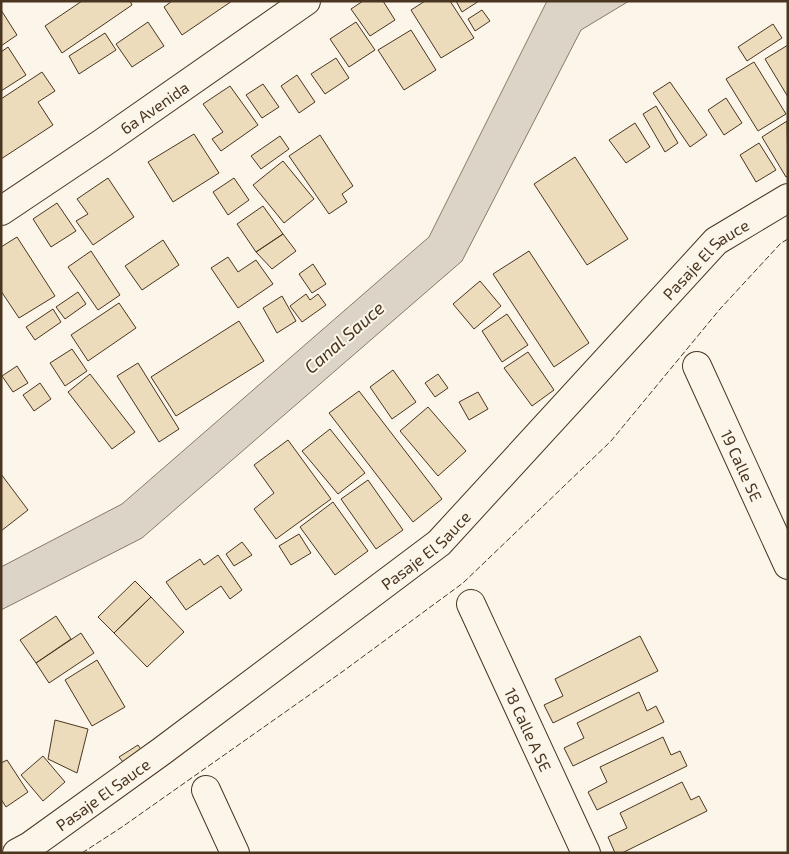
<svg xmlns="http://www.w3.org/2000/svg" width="789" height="854" font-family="'Exo 2',sans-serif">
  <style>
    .water { fill: #dcd4c6; stroke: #887966 }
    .building { fill: #ecdcbc; stroke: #4a3520 }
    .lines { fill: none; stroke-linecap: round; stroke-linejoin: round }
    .street-casing { stroke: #4a3520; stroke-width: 30 }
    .street { stroke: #fbf6e9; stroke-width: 28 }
    .fence { stroke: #4a3520; stroke-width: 1; stroke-dasharray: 6 2.5; stroke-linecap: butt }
    .labels { text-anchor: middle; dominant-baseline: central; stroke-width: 4; stroke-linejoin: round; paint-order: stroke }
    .street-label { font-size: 16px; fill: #4a3520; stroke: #fbf6e9 }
    .water-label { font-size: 18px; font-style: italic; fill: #4a3520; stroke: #fbf6e9 }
  </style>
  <rect width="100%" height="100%" fill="#fbf6e9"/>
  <path class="water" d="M547,1H629L581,30L462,261L142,538L1,610V567L122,504L429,237Z"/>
  <path class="building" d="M82,1H130L132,5L62,53L45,26Z
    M172,1H232L182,35L164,7Z
    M363,1H383L395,20L370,36L351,9Z
    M425,1H450L474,38L441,58L411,10Z
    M456,1H479L462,12Z
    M1,10L17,35L1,46Z
    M482,10L490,21L475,31L468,19Z
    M148,22L164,46L132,67L116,44Z
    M356,22L375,50L349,67L330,39Z
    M773,24L782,38L747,61L738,47Z
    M411,30L436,70L404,90L378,50Z
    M105,33L116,50L79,74L69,56Z
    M788,45V97L765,59Z
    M8,47L26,75L1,91V52Z
    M336,58L349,78L325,94L311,74Z
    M754,62L786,114L758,131L726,79Z
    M42,72L55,91L38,102L53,125L1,159V99Z
    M297,75L315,102L299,113L281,86Z
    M670,82L707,135L690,147L653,93Z
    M263,84L279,107L262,118L246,95Z
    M230,86L258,125L221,151L212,139L223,132L203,104Z
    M726,98L742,123L724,135L708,110Z
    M656,106L678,143L665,152L643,114Z
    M787,121L788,176L786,177L762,137Z
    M635,123L650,147L626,163L609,140Z
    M194,134L219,173L173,202L148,162Z
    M320,135L353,186L342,194L347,202L329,214L289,156Z
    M280,136L289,149L261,169L251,156Z
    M759,143L776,170L756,182L740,155Z
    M575,157L628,239L587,265L534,184Z
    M283,161L314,199L284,223L253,185Z
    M108,178L134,217L93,245L76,221L88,214L77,199Z
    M234,178L249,200L228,215L213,192Z
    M57,203L76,231L51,247L33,219Z
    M263,206L283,234L256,252L237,224Z
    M283,234L296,251L272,269L256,252Z
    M17,237L55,296L19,318L1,291V247Z
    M163,240L179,265L142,290L125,266Z
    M91,251L120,295L98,310L68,267Z
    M529,251L589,343L554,367L493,274Z
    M228,257L238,272L256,260L273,284L238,308L211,268Z
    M313,264L326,284L312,293L299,274Z
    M480,281L501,306L474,329L453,304Z
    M78,292L86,304L65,319L56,307Z
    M306,294L310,300L318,294L326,305L302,322L290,306Z
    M282,296L296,321L277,333L263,308Z
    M119,303L136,328L88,361L71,335Z
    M53,309L61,322L35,340L26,327Z
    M507,314L528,345L502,362L482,331Z
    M239,321L264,361L176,416L151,377Z
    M72,349L87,371L65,386L50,363Z
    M528,352L554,390L532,406L504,368Z
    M138,363L179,429L159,442L117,376Z
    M17,366L28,383L13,392L2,376Z
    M393,370L416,402L392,419L370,387Z
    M90,374L135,432L112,449L68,392Z
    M438,374L448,388L435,397L425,383Z
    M40,383L51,399L34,411L23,395Z
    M359,391L442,499L413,522L329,413Z
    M478,392L488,409L469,420L459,402Z
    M428,407L466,451L438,476L400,431Z
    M330,429L365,473L338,494L302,451Z
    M288,440L331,499L276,539L254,509L274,493L254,465Z
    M1,474L28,510L1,531Z
    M368,480L403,530L376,549L341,499Z
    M333,502L368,551L335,575L300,527Z
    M299,534L311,553L291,565L279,546Z
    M242,542L252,555L234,566L226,554Z
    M218,555L242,590L230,599L221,586L186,610L166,582L200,559L204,565Z
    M135,581L151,597L114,633L98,617Z
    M151,597L184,632L147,667L114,633Z
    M56,616L71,639L36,663L20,640Z
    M81,633L94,653L49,683L36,663Z
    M640,636L658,671L553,723L544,705L563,696L555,679Z
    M97,660L125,707L92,726L65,680Z
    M639,692L647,711L656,706L664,722L573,766L564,748L584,738L577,723Z
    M55,720L88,729L77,773L48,759Z
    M663,737L671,755L680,751L687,766L597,810L588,792L607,782L600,767Z
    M138,745L144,754L126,766L119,757Z
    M43,756L65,782L43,801L21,775Z
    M7,760L28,792L6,807L1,799V763Z
    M682,782L691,800L699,796L707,811L622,853H615L608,837L627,828L620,813Z"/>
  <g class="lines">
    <g class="street-casing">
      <g id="street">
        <path id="s1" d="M1,211L101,144L306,1"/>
        <path id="s2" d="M697,366L788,565"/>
        <path id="s3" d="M471,604L586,853"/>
        <path d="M206,790L235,853"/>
        <path id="s4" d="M17,853L30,846L162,751L439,543L716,241L788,198"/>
      </g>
    </g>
    <use href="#street" class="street"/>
    <path class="fence" d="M82,853L122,827L342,672L463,583L611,441L720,309L781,243L788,239"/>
  </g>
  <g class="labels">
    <g class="street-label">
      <text stroke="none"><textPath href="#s1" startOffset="185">6a Avenida</textPath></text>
      <text stroke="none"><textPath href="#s4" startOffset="914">Pasaje El Sauce</textPath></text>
      <text stroke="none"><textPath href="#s2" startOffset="109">19 Calle SE</textPath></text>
      <text stroke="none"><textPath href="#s4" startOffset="509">Pasaje El Sauce</textPath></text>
      <text stroke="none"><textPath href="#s3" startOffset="138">18 Calle A SE</textPath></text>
      <text stroke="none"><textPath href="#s4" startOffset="104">Pasaje El Sauce</textPath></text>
    </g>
    <g class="water-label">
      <text transform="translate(344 337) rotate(-41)">Canal Sauce</text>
    </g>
  </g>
  <rect width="789" height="854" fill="none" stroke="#4a3520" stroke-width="5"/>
</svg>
